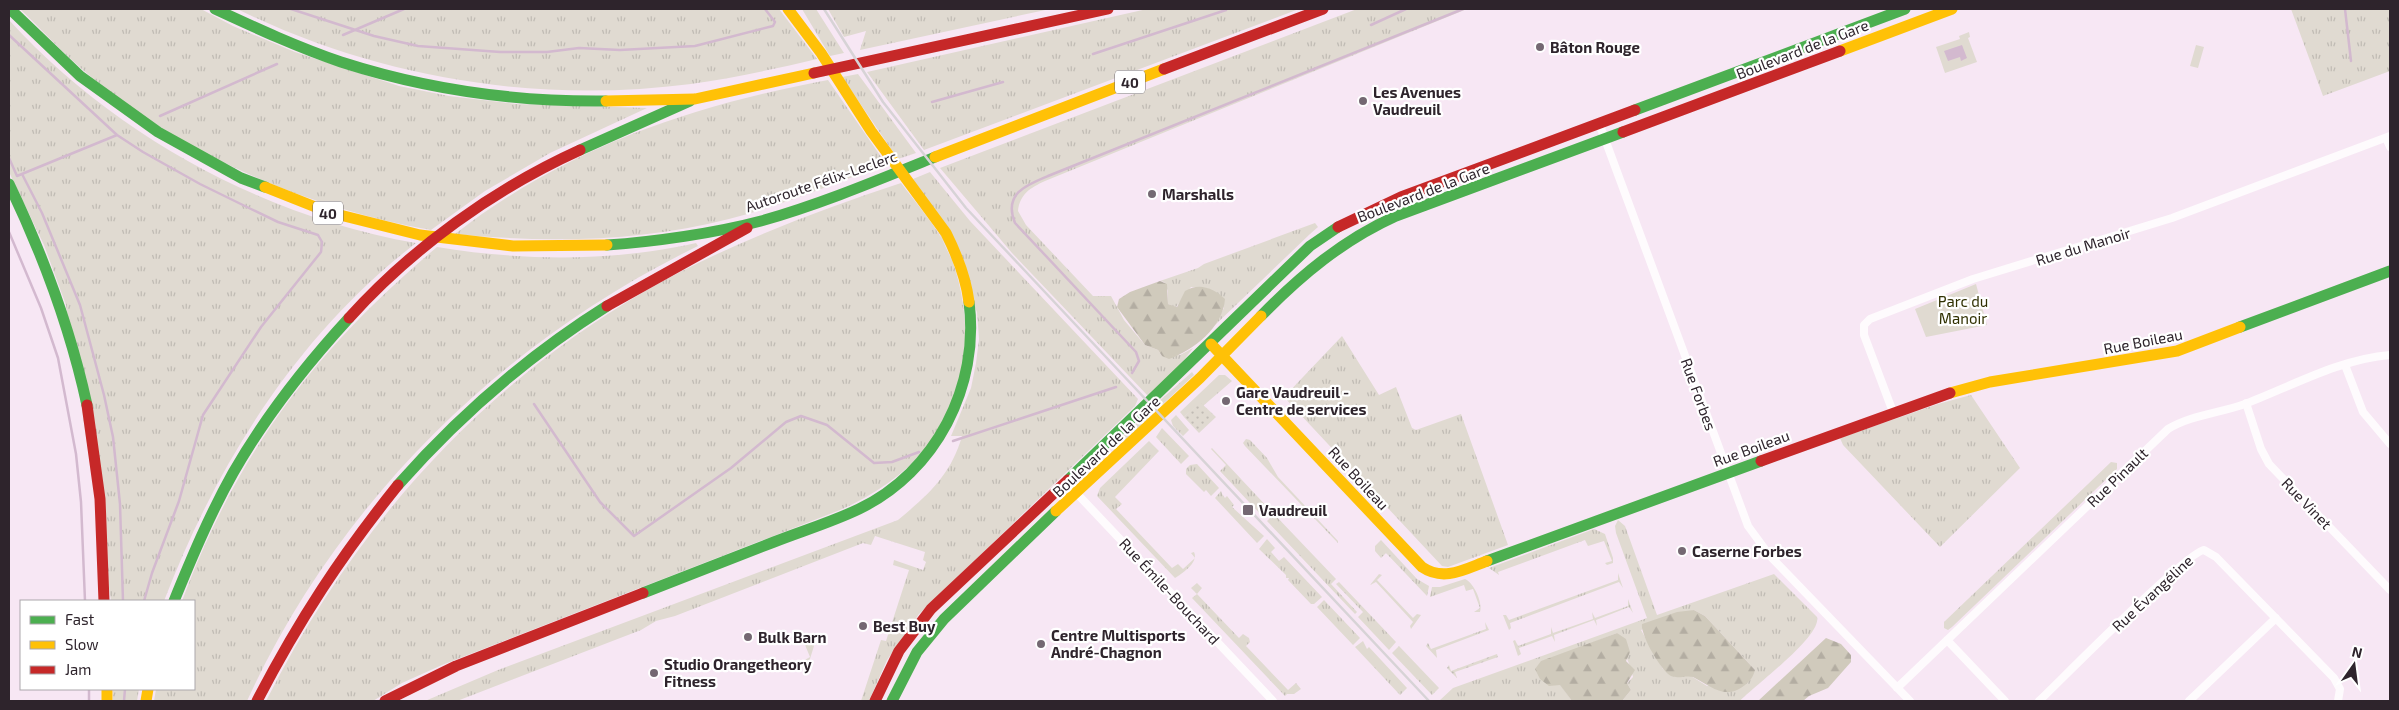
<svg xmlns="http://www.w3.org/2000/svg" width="2399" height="710" font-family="'Exo 2',sans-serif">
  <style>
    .grass { fill: url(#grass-tufts); fill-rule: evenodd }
    .forest { fill: url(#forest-firs) }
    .park { fill: #e0dad1 }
    .garden { fill: url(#garden-dots) }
    .water { fill: #d3b9cf }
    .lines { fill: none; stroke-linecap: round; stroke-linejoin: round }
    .stream { stroke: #d3b9cf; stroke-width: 2.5 }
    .street { stroke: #fefbfd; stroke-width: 8 }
    .fast { stroke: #4caf50; stroke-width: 11 }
    .slow { stroke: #ffc107; stroke-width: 11 }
    .jam { stroke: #c62828; stroke-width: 11 }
    .rail { stroke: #d7d3d6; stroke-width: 2.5 }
    .poi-dot { fill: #746872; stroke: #fff; stroke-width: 2 }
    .labels { text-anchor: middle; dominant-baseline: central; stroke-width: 4.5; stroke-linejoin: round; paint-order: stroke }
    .shield { fill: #fff; stroke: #6d666b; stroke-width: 1 }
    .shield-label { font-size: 14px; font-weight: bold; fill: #2e242c }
    .poi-label { font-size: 15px; font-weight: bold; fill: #2e242c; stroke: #fff; text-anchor: start }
    .street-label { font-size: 15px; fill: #2e242c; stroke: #fff }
    .park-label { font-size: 15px; fill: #303001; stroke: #fff }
  </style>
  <defs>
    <pattern id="grass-tufts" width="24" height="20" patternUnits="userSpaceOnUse" patternTransform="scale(1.25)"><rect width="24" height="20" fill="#e0dad1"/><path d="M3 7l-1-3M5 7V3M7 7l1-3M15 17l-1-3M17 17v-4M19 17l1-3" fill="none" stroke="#c0bbb4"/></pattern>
    <pattern id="forest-firs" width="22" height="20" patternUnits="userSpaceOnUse" patternTransform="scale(1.25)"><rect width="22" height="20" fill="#d0cabc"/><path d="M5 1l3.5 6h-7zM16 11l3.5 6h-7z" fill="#b3ada2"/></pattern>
    <pattern id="garden-dots" width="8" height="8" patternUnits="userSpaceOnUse" patternTransform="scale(1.25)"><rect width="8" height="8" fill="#e0dad1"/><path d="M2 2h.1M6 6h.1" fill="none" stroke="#c0bbb4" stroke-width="1.8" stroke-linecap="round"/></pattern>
  </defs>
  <rect width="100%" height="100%" fill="#f7e7f4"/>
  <path class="grass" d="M20,9H201L233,26L295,52L399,86L449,96L516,104L647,108L550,153L485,191L431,230C302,207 173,151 74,62C55,45 38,26 20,9Z
    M237,9H779L817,59C775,69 733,78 691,84C536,104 377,78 237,9Z
    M802,9H816L844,53L830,56Z
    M828,9H1050L860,50L866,31L844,37Z
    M1147,9H1299L924,150L867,72Z
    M1357,9H1467L1045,181C1030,188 1020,194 1018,211L1026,225L1093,296H1111L1124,320L1145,345L1158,350L1162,356L1180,355L1193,348L1181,364L1148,396L1012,253L940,168Z
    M2291,9H2390V71L2323,96Z
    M9,20C114,135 262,216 416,243C298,334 217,463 164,601H111L66,305L44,245L9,172Z
    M858,74L916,153L898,159L842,77Z
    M828,80L886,164C834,184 783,205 729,219C640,242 546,243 455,234C568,147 690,106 828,80Z
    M930,172L970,221L1138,399L1135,406L919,614L887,660L869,701H861L881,640L886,641L909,570L893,565L894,560L923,570L926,562L923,560L925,552L875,536L871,545L863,543L675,616L656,621L641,630L457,701H425L498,670L898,520C928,495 951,475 962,436H951L971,388L976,363L979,339L977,312L913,179Z
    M901,183C917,204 935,225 947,248C966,288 973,355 955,396C951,405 946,414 941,423C937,430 933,440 928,446C904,475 874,495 840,510L442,665L402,683L373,701H266C353,529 479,387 647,290C726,245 814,212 901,183Z
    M1315,223L1318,227L1310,234L1213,327L1224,308L1207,288L1191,287L1176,307L1168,304V291L1164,282L1160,281L1198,268L1204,264Z
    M696,243L698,246C501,342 338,502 247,701H154L156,689H194V601H182C238,451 315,350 437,247C521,261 613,262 696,243Z
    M1342,336L1379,395L1396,387L1412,428L1416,430L1461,414L1508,545L1448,567L1442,566L1284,397Z
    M1192,372L1194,375L1161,406L1157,407V403Z
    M1219,375H1225L1232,381L1203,406L1200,403L1184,417L1180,412Z
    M1971,395L2020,468L1940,547L1843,445L1840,438L1938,404Z
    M1147,413H1151L1150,417L1124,442L1121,439L1124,435Z
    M1176,415L1189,430L1183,436L1173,426L1171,420Z
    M1162,428L1189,456L1181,464L1156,437Z
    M1246,439L1250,440L1267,458L1278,477L1338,541V543L1245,446L1243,443Z
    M1149,441L1159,451L1115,497L1122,504L1116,509L1172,568L1178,564L1183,569L1195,558L1191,553L1194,552C1199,562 1183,573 1175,578L1097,496L1100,488Z
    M1212,448L1271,511L1264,518L1220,471L1226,465L1211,449Z
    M2111,462L2117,463V469L1952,627L1948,630L1944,628V622Z
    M1197,464L1219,488L1211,496L1206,490L1204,492L1186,474V469L1190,465Z
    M1221,491L1222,494L1225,498L1227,496L1234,505L1232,507L1264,536L1257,543L1215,498Z
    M1274,514L1336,579L1331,584L1357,612L1355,614L1267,521Z
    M1618,520L1625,526L1657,615L1774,574L1817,617C1822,636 1754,686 1740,701H1622L1631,690L1627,683L1633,677C1630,663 1622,648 1617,633L1584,646L1560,684L1572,701H1439L1453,688L1647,618L1616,533L1615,526ZM1694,610L1705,616L1755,670L1707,686L1691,676L1663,669L1641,630Z
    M1594,529L1605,534L1613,558V563L1607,565L1605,563L1612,561L1604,541L1588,546L1585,540L1498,572L1499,575L1489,568Z
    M1267,539L1275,548L1271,552L1279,561L1284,557L1322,597L1314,604H1311L1288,580L1289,578H1286V575L1259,549Z
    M1381,540L1417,579L1429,586L1427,596L1386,553L1381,558L1375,551V546Z
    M1618,573L1623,588L1619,582L1510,623L1511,628L1509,630L1503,615H1506L1509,620L1618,580Z
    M1379,574L1382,575L1377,580L1413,618L1417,614L1421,615L1411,629L1410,626L1413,622L1376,582L1370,585Z
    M1465,579C1474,583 1483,603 1480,612H1474L1480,608L1473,589L1466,591L1464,585L1430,597L1432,587H1440Z
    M1339,582L1396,642L1389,650L1358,617L1363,612L1336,584Z
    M1197,583L1202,588L1197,594L1239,638L1243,634L1249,638L1250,642L1246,646L1288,690L1296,683L1301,689L1294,694H1287L1285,696L1192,598L1197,594L1191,588Z
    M1628,599L1633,613L1629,607L1596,620L1597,626L1594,620L1554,635L1555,642L1552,636L1519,648L1521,654L1518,656L1513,641L1515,640L1518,646L1551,634V627L1553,633L1593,619L1592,612L1595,618L1628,606Z
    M1324,600L1360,638L1353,645L1317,607Z
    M1485,622L1489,630L1436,650L1437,658L1426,646L1428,643L1431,649L1486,629Z
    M805,637L811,639L814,646L809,662L806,664L803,661L810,657L803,640L796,642Z
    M1363,641L1367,649L1369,647L1407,688L1400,695L1355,647Z
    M1399,646L1439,688L1432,695L1392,653Z
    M113,689H139L137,701H113Z"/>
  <path class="forest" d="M1160,281L1167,284L1168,304L1177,307L1185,291C1199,282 1214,288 1225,299C1223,327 1194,350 1169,359L1162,356L1158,350L1145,345L1117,307L1119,299L1130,292Z
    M1694,610L1705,616L1755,670C1753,677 1751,680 1745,685C1725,701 1711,686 1693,677C1686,675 1678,679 1671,676C1661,671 1640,634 1642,624L1677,612Z
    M1617,633L1626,639L1630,652L1626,661L1635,670L1627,683L1631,690L1622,701H1572L1560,685L1549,686L1540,679L1535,669L1541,661Z
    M1826,638L1841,644L1851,655V662L1828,688L1809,696L1803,701H1758Z"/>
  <path class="park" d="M1969,32L1970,37L1968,38L1977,62L1945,73L1936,47L1960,39L1959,36Z
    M2196,45L2204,47L2198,68L2190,66Z
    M1976,284L1987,325L1926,337L1915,309Z"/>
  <path class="garden" d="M1200,402L1216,417L1199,433L1184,417Z
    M1497,654L1498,657L1455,672L1457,678L1447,668L1449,665L1451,671Z"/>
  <path class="water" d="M1962,45L1967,58L1961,61L1960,57L1948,61L1944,51Z"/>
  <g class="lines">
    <path class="stream" d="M291,9L374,36L418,46L500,52H547L579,48L620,50L695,46L773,26L775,22L765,9
      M2345,9L2351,61
      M1371,25L1406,9
      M9,35L117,135L143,152L200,184L251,209L278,222L318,235L322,242L321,252L261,327L203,415L179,501L152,573L144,601
      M343,35L404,9
      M1093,54L1226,10
      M932,102L1003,82
      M160,116L277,64
      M9,158L17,176L117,135
      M22,174L42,213L80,305L104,395L113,437L120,504L123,601
      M9,232L41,308L58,358L76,454L81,502L85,601
      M1132,373L1139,361L1136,352L1015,223C1003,194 1026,185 1048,176L1463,9
      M534,404L600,502L634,536L731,468L786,422L801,416L827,425L874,463L892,462L919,452
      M953,441L1116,387
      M89,689V701
      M124,701L125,689"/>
    <path class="street" d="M1599,123L1748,526L1770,556L1910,701
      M2386,138L2390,147
      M2345,365L2363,412L2390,444
      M2246,403L2261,449L2269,464L2390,590
      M1893,412L1864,335V325L1870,319L1973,279L2172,218L2390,136
      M1066,482L1273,701
      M1947,640L2005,701
      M1897,688L2168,429C2191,415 2220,413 2245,404C2292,386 2340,359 2390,355
      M2039,701C2060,681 2188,551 2204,550L2216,557L2334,678L2340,689L2338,701
      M2189,701L2276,618"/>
    <path class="fast" d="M10,9L80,76L158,132L241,178L265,187
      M215,9C256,28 297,47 341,62C425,89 517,102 606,101
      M1635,110L1905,9
      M580,150L690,101
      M9,184C43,255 70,327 87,405
      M607,245C653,242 716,233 761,221C821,204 878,180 935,157
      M1261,316C1301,275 1343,240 1396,216L1623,132
      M2240,327L2390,271
      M1068,480L1310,246L1338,227
      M398,485C459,416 529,355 607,306
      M1487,561L1761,461
      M643,593C687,576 731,559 774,542C802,531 832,522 859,509C936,472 980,386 969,302
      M174,601C192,557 210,514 233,473C265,417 305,366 349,318
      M892,701L917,652L944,619L1056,511"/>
    <path class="slow" d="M788,9L821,53L871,131L946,233C957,255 966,278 969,302
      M1840,51L1952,9
      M606,101L695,99L814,73
      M935,157L1164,69
      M265,187L328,212L420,235L513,246L607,245
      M1211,344L1422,567C1444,582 1465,569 1487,561
      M1950,393L1990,382L2177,351L2240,327
      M1056,511L1200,378L1261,316
      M107,689V701
      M146,701L148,689"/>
    <path class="jam" d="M1164,69L1323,9
      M814,73L1108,9
      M1623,132L1840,51
      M1338,227L1401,197L1635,110
      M607,306L747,228
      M349,318C412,248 494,189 580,150
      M87,405L100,499L104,601
      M1761,461L1950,393
      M257,701C299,620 341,556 398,485
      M385,701L456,666L643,593
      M875,701L899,651L931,609L1068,480"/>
    <path class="rail" d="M824,9L883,102L966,208L1429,701"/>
  </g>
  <g class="poi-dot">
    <circle cx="1540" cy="47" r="5"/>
    <circle cx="1363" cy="101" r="5"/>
    <circle cx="1152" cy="194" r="5"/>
    <circle cx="1226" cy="401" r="5"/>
    <rect x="1242" y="504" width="12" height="12" rx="2.5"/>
    <circle cx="1682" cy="551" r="5"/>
    <circle cx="863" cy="626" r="5"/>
    <circle cx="748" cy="637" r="5"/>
    <circle cx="1041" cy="644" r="5"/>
    <circle cx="654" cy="673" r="5"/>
  </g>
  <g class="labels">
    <g class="shield">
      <rect x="1115" y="70.5" width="30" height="23" rx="4"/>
      <rect x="313" y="201.5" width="30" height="23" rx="4"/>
    </g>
    <g class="shield-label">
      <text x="1130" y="82">40</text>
      <text x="328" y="213">40</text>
    </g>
    <g class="poi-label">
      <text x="1550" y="47">Bâton Rouge</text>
      <text x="1373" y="92">Les Avenues<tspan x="1373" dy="17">Vaudreuil</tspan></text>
      <text x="1162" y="194">Marshalls</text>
      <text x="1236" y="392">Gare Vaudreuil -<tspan x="1236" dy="17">Centre de services</tspan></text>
      <text x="1259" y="510">Vaudreuil</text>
      <text x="1692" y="551">Caserne Forbes</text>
      <text x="873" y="626">Best Buy</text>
      <text x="1051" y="635">Centre Multisports<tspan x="1051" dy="17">André-Chagnon</tspan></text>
      <text x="758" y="637">Bulk Barn</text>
      <text x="664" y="664">Studio Orangetheory<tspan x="664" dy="17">Fitness</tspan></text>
    </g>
    <g class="street-label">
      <text transform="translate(1802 49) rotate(-21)">Boulevard de la Gare</text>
      <text transform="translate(821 181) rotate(-19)">Autoroute Félix-Leclerc</text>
      <text transform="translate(1423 192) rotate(-21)">Boulevard de la Gare</text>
      <text transform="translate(2083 246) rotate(-17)">Rue du Manoir</text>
      <text transform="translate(2143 341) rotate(-11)">Rue Boileau</text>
      <text transform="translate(1699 394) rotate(70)">Rue Forbes</text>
      <text transform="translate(1106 446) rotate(-43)">Boulevard de la Gare</text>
      <text transform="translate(1751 448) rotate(-20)">Rue Boileau</text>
      <text transform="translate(2117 477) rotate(-44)">Rue Pinault</text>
      <text transform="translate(1359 478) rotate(47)">Rue Boileau</text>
      <text transform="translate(2307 503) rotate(46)">Rue Vinet</text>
      <text transform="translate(1170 591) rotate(47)">Rue Émile-Bouchard</text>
      <text transform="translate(2152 593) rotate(-43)">Rue Évangéline</text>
    </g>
    <g class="park-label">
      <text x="1963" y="301">Parc du<tspan x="1963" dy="17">Manoir</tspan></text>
    </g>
  </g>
  <rect width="2399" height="710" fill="none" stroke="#2e242c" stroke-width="20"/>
  <rect x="20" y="600" width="175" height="90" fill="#ffffff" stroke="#aba7ab"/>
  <rect x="30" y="616" width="25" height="8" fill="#4caf50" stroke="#aba7ab"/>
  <text x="65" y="625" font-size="15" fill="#2e242c">Fast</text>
  <rect x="30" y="641" width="25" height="8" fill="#ffc107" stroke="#aba7ab"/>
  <text x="65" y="650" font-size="15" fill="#2e242c">Slow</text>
  <rect x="30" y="666" width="25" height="8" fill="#c62828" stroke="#aba7ab"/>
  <text x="65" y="675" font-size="15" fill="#2e242c">Jam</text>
  <g transform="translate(2354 665) rotate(14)" stroke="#ffffff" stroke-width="4" paint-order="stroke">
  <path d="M0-4L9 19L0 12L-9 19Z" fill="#2e242c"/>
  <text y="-8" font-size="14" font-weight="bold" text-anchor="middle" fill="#2e242c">N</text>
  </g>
</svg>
